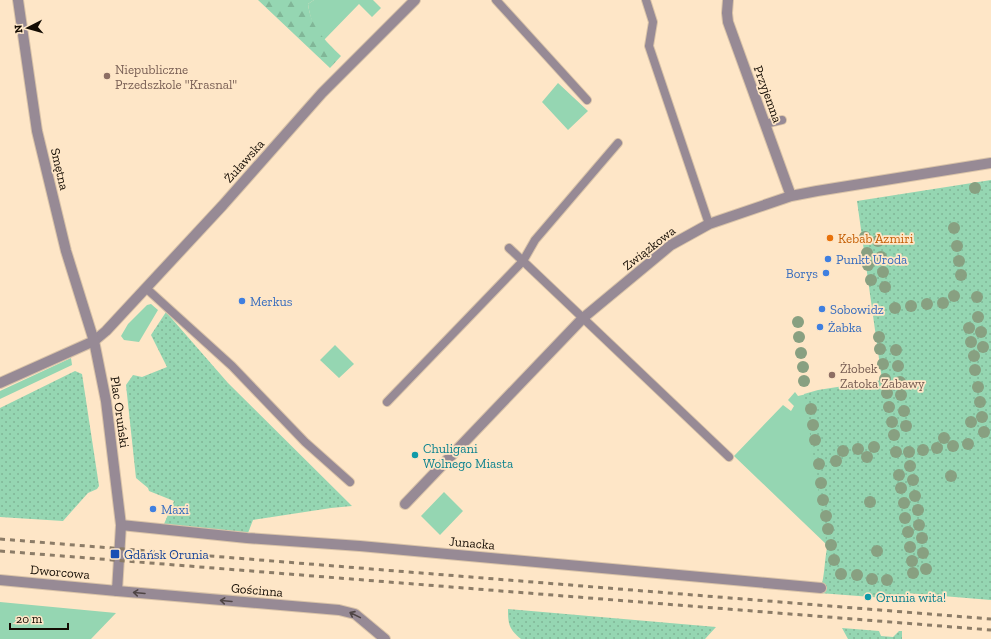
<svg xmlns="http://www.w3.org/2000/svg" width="991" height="639" font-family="'Zilla Slab',serif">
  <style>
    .green { fill: #95d6b2 }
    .forest { fill: url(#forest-firs) }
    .park { fill: url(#park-dots) }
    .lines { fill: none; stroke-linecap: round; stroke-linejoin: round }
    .service-casing { stroke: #d9c3a8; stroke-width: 10 }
    .minor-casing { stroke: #d9c3a8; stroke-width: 12 }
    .tertiary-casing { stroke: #d9c3a8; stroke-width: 12 }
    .service { stroke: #978a95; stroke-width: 8 }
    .minor { stroke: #978a95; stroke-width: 10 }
    .tertiary { stroke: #978a95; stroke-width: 10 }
    .rail { stroke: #8c7c67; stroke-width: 3; stroke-dasharray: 5 5; stroke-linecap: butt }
    .tree { fill: #88a081 }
    .oneway { stroke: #4f4545 }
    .education-dot { fill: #8d6e63; stroke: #fee6c7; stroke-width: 1.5 }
    .food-dot { fill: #e8710a; stroke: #fee6c7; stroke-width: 1.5 }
    .shop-dot { fill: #3f7fe0; stroke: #fee6c7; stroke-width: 1.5 }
    .culture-dot { fill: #0f9aa8; stroke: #fee6c7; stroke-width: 1.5 }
    .transit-dot { fill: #1a4fb4; stroke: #fee6c7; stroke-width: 1.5 }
    .labels { text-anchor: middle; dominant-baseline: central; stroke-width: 3.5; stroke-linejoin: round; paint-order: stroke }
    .education-label { font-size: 13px; fill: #785e54; stroke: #fee6c7; text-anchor: start }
    .street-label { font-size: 13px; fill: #140c03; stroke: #fee6c7 }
    .food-label { font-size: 13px; fill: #c56008; stroke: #fee6c7; text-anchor: start }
    .shop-label { font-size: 13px; fill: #366cbe; stroke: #fee6c7; text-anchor: start }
    .culture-label { font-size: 13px; fill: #0d838f; stroke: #fee6c7; text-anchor: start }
    .transit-label { font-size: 13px; fill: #164399; stroke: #fee6c7; text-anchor: start }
  </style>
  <defs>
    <pattern id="forest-firs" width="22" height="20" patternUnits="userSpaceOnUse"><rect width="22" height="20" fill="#95d6b2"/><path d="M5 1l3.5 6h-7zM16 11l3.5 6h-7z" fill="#80b697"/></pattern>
    <pattern id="park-dots" width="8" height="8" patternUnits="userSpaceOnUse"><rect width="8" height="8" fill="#95d6b2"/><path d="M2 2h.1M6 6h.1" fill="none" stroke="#80b697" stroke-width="1.8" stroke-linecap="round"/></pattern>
  </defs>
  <rect width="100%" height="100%" fill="#fee6c7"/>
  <path class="green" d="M314,0H373L381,8L372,17L359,4L324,40C314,29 310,18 308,4Z
    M558,83L588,111L568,130L542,102Z
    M151,304L158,310L139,342L124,340L121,336L128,324L147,305Z
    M335,345L354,364L339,378L320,360Z
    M71,358L72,365L0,399V391Z
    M795,392L798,396L811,393L827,548V545L734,456L783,405L791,411L794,406L788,400Z
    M444,492L463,511L440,535L421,516Z
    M0,602L116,613L91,639H0Z"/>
  <path class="forest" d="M258,0H314L308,4C311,28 325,40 341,56L330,68Z"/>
  <path class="park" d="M991,180V600L906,593L905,604L898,599L819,593C825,579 824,563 827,548L804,394L818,390L882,380L857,201Z
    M166,312L228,383L352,506L331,508L253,520L248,533L164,524L174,501L149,491L148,488L136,478L126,385L133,375L142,377L167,367L151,335Z
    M75,371L82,374L99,486L97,489L88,493L63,521L0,517V408Z
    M508,609L716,627L705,639H521C509,629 508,624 508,609Z
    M842,628L879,631L881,636L893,637L899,631H902V639H848Z"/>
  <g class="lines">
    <g class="service-casing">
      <path id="service" d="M496,0L587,100
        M646,0L653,22L649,46L709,224
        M765,124L782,120
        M509,248L523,261L535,240L618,143
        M147,289L232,366L305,442L350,482
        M387,402L523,261L729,457"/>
    </g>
    <g class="minor-casing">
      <path id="minor" d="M728,0L727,13L728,22L791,196
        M0,383L94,341L106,331L223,205L322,93L415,0
        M405,504L583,318L671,245L709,224L791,196L817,191L991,163
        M121,525L247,538L360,546L821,588
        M117,591L339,610L355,614L385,639"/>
    </g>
    <g class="tertiary-casing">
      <path id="tertiary" d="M0,580L117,591L121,525L106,401L94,341L66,251L37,131L18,0"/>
    </g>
    <use href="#service" class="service"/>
    <use href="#minor" class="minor"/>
    <use href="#tertiary" class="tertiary"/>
    <path class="rail" d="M0,539L991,619
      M0,551L991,630"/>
  </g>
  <g class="tree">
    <circle cx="975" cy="188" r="6"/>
    <circle cx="954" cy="228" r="6"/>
    <circle cx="865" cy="237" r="6"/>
    <circle cx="878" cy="241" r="6"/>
    <circle cx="957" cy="246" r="6"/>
    <circle cx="867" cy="253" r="6"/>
    <circle cx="881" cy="257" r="6"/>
    <circle cx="959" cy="261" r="6"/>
    <circle cx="868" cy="265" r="6"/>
    <circle cx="883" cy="272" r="6"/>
    <circle cx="961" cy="275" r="6"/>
    <circle cx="871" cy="280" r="6"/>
    <circle cx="885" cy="287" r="6"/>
    <circle cx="954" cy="296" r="6"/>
    <circle cx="977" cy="297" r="6"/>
    <circle cx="943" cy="303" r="6"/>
    <circle cx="927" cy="304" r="6"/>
    <circle cx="911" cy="306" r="6"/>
    <circle cx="895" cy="308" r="6"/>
    <circle cx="978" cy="317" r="6"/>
    <circle cx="798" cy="322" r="6"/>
    <circle cx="969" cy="328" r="6"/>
    <circle cx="981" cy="332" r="6"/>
    <circle cx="799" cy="337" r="6"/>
    <circle cx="879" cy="337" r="6"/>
    <circle cx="971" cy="342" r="6"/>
    <circle cx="983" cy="347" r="6"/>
    <circle cx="880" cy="349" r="6"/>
    <circle cx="896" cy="350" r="6"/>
    <circle cx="801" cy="353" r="6"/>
    <circle cx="974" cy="356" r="6"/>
    <circle cx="883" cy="364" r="6"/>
    <circle cx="898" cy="366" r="6"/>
    <circle cx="803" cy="367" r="6"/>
    <circle cx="975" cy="370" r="6"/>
    <circle cx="885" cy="379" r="6"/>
    <circle cx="804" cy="381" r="6"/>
    <circle cx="900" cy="382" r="6"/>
    <circle cx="978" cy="387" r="6"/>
    <circle cx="887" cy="393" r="6"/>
    <circle cx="901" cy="395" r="6"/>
    <circle cx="980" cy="402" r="6"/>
    <circle cx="889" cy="407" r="6"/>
    <circle cx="811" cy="409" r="6"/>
    <circle cx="904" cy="411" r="6"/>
    <circle cx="982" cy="417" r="6"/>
    <circle cx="892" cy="422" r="6"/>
    <circle cx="971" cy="422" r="6"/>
    <circle cx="813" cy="425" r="6"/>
    <circle cx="906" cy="426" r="6"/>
    <circle cx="984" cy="432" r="6"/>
    <circle cx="894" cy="435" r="6"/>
    <circle cx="944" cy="438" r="6"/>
    <circle cx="815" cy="440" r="6"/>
    <circle cx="968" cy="444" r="6"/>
    <circle cx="953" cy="446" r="6"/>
    <circle cx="874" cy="447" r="6"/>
    <circle cx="937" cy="448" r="6"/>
    <circle cx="858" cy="449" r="6"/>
    <circle cx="923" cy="450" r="6"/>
    <circle cx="843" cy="451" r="6"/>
    <circle cx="896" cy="452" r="6"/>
    <circle cx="909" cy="452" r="6"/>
    <circle cx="867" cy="457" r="6"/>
    <circle cx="836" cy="461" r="6"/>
    <circle cx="819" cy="464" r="6"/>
    <circle cx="910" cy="466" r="6"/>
    <circle cx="899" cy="475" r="6"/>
    <circle cx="951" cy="476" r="6"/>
    <circle cx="913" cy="480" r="6"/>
    <circle cx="821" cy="483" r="6"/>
    <circle cx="901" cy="488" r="6"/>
    <circle cx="915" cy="496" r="6"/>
    <circle cx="823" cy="500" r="6"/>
    <circle cx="870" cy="502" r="6"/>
    <circle cx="904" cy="503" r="6"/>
    <circle cx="918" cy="510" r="6"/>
    <circle cx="826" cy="516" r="6"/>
    <circle cx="905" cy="518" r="6"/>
    <circle cx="919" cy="525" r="6"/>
    <circle cx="828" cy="529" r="6"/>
    <circle cx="908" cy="532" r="6"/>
    <circle cx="922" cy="538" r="6"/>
    <circle cx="831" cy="545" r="6"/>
    <circle cx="910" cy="547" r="6"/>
    <circle cx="877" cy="551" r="6"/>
    <circle cx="923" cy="553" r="6"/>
    <circle cx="834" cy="560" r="6"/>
    <circle cx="912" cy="561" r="6"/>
    <circle cx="926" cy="569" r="6"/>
    <circle cx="913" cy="573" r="6"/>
    <circle cx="841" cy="574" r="6"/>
    <circle cx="857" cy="575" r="6"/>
    <circle cx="872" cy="579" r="6"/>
    <circle cx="887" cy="580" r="6"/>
  </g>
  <defs><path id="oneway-shaft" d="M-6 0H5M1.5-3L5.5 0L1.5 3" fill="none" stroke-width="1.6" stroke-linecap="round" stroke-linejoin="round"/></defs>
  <g class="oneway">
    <use href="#oneway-shaft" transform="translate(139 593) rotate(-175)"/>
    <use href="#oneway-shaft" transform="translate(226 601) rotate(-175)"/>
    <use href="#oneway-shaft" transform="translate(355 615) rotate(-154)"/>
  </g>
  <g class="education-dot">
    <circle cx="107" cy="76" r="4"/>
    <circle cx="832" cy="375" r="4"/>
  </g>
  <circle class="food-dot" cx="830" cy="238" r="4"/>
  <g class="shop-dot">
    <circle cx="828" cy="259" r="4"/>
    <circle cx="826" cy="273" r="4"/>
    <circle cx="242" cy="301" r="4"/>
    <circle cx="822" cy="309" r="4"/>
    <circle cx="820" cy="327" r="4"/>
    <circle cx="153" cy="509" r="4"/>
  </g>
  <g class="culture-dot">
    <circle cx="415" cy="455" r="4"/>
    <circle cx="868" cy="597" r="4"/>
  </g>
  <rect class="transit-dot" x="110" y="549" width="10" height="10" rx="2"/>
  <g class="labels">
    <g class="education-label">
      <text x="115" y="69">Niepubliczne<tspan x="115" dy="15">Przedszkole "Krasnal"</tspan></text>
      <text x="840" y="368">Żłobek<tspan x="840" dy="15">Zatoka Zabawy</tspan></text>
    </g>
    <g class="street-label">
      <text transform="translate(768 94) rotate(70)">Przyjemna</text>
      <text transform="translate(244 161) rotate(-48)">Żuławska</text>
      <text transform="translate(60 169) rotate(77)">Smętna</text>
      <text transform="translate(649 248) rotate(-38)">Związkowa</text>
      <text transform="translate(120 412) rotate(82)">Plac Oruński</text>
      <text transform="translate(472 543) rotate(5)">Junacka</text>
      <text transform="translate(60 572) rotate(5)">Dworcowa</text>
      <text transform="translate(257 590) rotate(5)">Gościnna</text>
    </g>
    <g class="food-label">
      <text x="838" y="238">Kebab Azmiri</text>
    </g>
    <g class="shop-label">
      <text x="836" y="259">Punkt Uroda</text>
      <text x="818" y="273" text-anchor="end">Borys</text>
      <text x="250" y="301">Merkus</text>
      <text x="830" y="309">Sobowidz</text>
      <text x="828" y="327">Żabka</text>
      <text x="161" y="509">Maxi</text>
    </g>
    <g class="culture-label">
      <text x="423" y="448">Chuligani<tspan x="423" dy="15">Wolnego Miasta</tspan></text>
      <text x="876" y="597">Orunia wita!</text>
    </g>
    <g class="transit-label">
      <text x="124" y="554">Gdańsk Orunia</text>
    </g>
  </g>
  <g transform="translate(28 28) rotate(264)" stroke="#fee6c7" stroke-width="3" paint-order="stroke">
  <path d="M0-3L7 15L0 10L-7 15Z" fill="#140c03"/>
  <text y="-6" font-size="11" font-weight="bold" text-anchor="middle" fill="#140c03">N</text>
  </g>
  <path d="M10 623v6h58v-6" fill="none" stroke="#140c03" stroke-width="2"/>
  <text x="16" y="623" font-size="12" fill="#140c03" stroke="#fee6c7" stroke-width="3" paint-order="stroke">20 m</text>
</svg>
